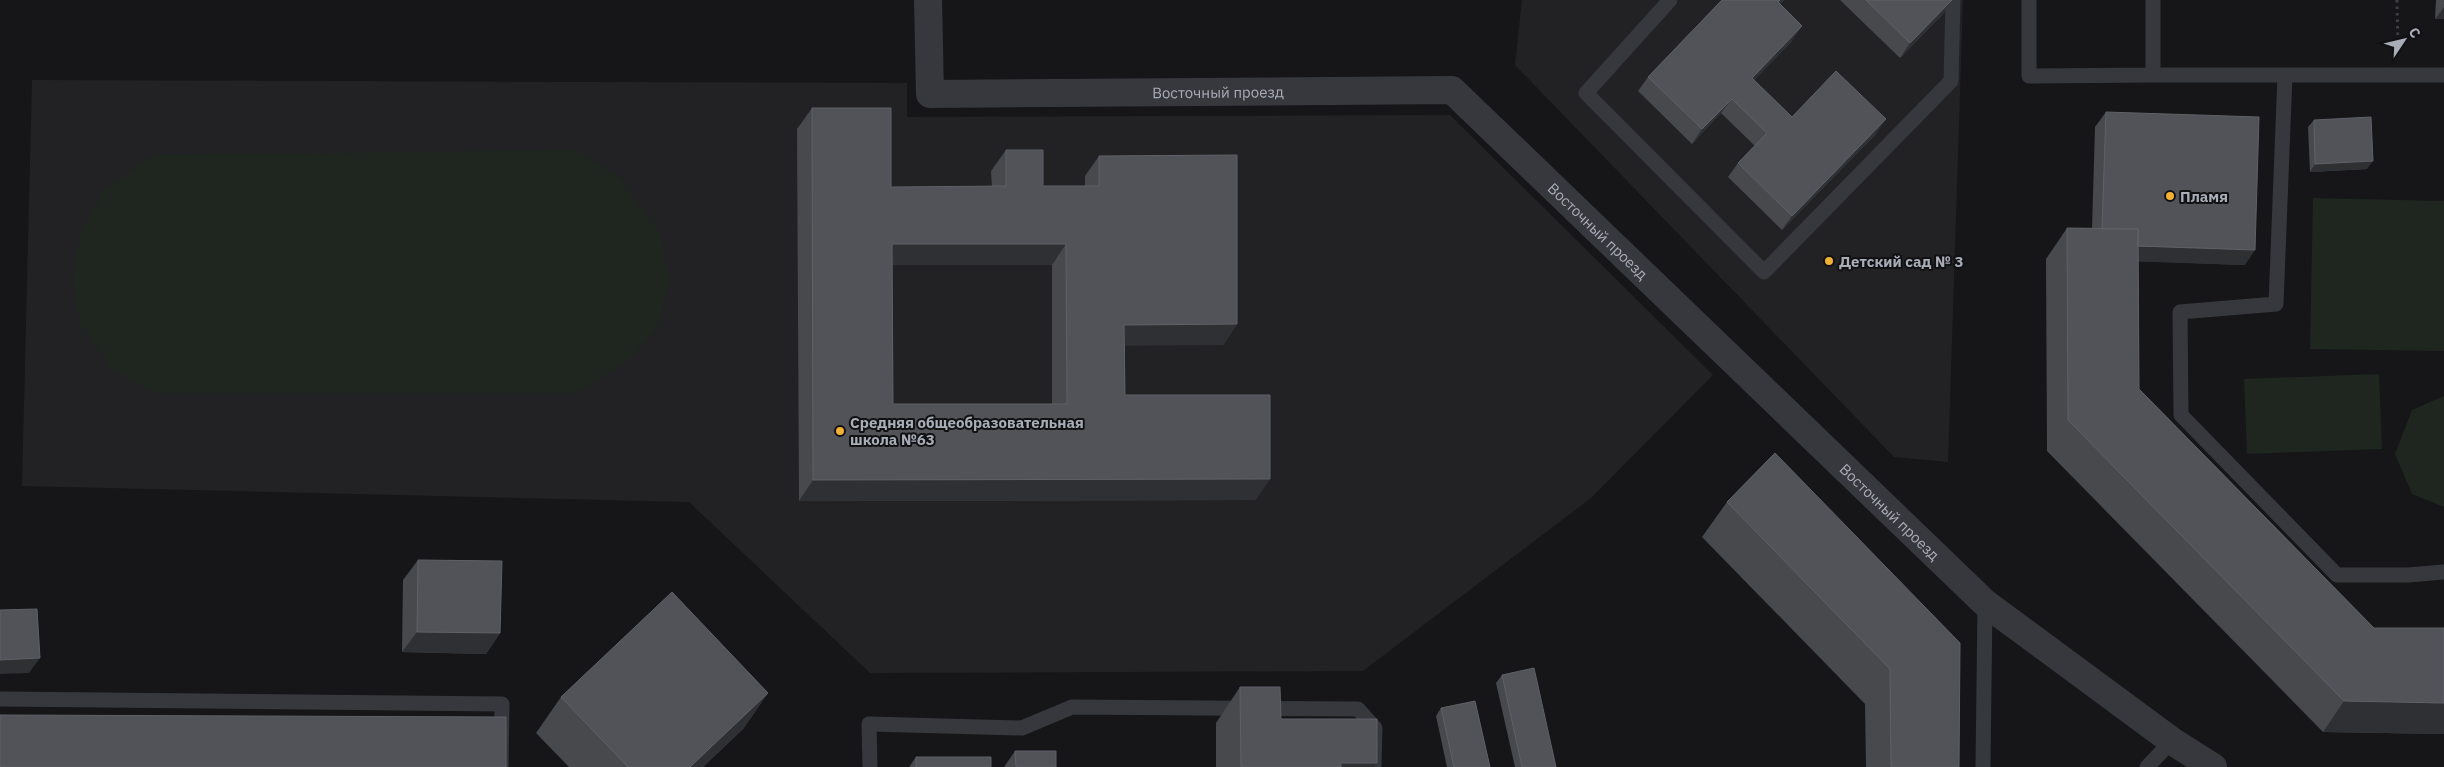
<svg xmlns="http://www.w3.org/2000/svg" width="2444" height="767" font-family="'IBM Plex Sans',sans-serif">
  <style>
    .built { fill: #222225 }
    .green { fill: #1e261f }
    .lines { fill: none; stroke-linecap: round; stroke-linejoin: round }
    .path { stroke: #3d3f44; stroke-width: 3; stroke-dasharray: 2.5 4; stroke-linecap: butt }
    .lane { stroke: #37383d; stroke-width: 15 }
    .street { stroke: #37383d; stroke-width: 28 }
    .wall { fill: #47494d; fill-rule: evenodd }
    .shaded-wall { fill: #2f3033 }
    .building { fill: #525359; stroke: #5f6168; fill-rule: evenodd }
    .poi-dot { fill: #f2b134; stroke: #111113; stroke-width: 2 }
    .labels { text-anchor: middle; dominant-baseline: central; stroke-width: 4; stroke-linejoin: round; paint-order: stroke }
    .street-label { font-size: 15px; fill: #a8adb8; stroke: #111113 }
    .poi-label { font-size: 15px; font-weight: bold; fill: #a8adb8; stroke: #111113; text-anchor: start }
  </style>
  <rect width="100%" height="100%" fill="#161618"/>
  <path class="built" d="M1522,0H1963L1948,462L1894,457L1515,65Z
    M32,80L907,83V117L1450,115L1713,375L1591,498L1363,671L870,673L689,502L22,486Z"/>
  <path class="green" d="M577,150L619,178L661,234L669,281L658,325L631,358L577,393H153L111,368L80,324L73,281L80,234L104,190L152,155Z
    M2313,198L2444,201V351L2310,349Z
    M2379,374L2382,449L2247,454L2244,379Z
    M2444,396V507L2412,494L2395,454L2412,410Z"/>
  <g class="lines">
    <path class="path" d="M2397,0L2398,49"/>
    <path class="lane" d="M1670,0L1586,93L1764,272L1951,81L1953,0
      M2029,0V76L2153,75
      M2153,0V75H2444
      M2285,75L2276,304L2180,312L2181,415L2337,575H2408L2444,572
      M0,699L502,704L501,767
      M870,767L869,724L1022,728L1072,707L1358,709L1375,728L1374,767
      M1983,767L1985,603
      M2147,767L2172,741"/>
    <path class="street" id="s1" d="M928,0L930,94L1452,90L1985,603L2172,741L2213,767"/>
  </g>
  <path class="wall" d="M1722,0H1784L1780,4L1792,41L1754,80L1792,117L1876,134L1782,230L1728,177L1738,163L1755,146L1721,113L1692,144L1638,91L1648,77Z
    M1840,0H1952L1942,15L1900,58Z
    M2436,0H2444V19H2435Z
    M812,108L891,187H992L991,171L1006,150L1043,186H1085V176L1099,156L1237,324L1223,345H1125V395L1256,500L799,501L797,129ZM892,265H1052V404H893Z
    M2106,112L2245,265L2138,261L2139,389L2374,628H2444V734L2323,732L2047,451L2046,259L2067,228H2092L2095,127Z
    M2314,120L2367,169L2310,172L2308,127Z
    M1775,453L1959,767H1866L1865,704L1702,537L1727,502Z
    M418,560L500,633L486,654L402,652L403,580Z
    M1502,675L1556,767H1515L1496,683Z
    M1240,687L1281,719L1377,763L1374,767H1216V723Z
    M768,693L743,729L703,767H569L536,733L561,697Z
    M1441,708L1490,767H1447L1436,716Z
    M1015,751L1056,767H1004Z
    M916,757L991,767H909Z"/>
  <path class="shaded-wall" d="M1780,0H1784L1768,17Z
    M1952,0L1942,15L1900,58L1910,43Z
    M2444,7V19H2435Z
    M1802,26L1792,41L1741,93L1752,78Z
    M1732,99L1721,113L1692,144L1702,129Z
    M1886,119L1876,134L1782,230L1792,216Z
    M2373,161L2367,169L2310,172L2315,164Z
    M892,244H1066L1052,265H878Z
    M2101,245L2255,250L2245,265L2091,260Z
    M1237,324L1223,345L1110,346L1124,325Z
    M1270,479L1256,500L799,501L813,480Z
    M417,632L500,633L486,654L402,652Z
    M40,658L29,673L0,674V660Z
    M768,693L743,729L703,767H690Z
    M2344,701L2444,703V734L2323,732Z
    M1341,763H1377L1374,767H1338Z"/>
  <path class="building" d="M1722,0H1780L1778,2L1802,26L1752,78L1792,117L1836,71L1886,119L1792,216L1738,163L1767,133L1732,99L1702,129L1648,77Z
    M1866,0H1952L1910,43Z
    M812,108H891V187L1006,186V150H1043V186H1099V156L1237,155V324L1124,325L1125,395H1270V479L813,480ZM892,244H1066L1067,404H893Z
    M2106,112L2259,117L2255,250L2138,246V229H2102Z
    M2371,117L2373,161L2315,164L2314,120Z
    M2067,228L2138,229L2139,389L2374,628H2444V703L2344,701L2068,420Z
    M1775,453L1960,643L1959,767H1891L1890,669L1727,502Z
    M418,560L502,561L500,633L417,632Z
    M672,592L768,693L690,767H628L561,697Z
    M37,609L40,658L0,660V610Z
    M1534,668L1556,767H1522L1502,675Z
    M1240,687H1280L1281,719H1377V763H1341V767H1241Z
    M1475,701L1490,767H1454L1441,708Z
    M0,715L506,717V767H0Z
    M1015,751H1056V767H1016Z
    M916,757H991V767H916Z"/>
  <g class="poi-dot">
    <circle cx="2170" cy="196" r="5"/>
    <circle cx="1829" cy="261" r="5"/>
    <circle cx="840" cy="431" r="5"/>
  </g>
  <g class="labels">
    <g class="street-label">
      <text stroke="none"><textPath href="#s1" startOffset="382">Восточный проезд</textPath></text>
      <text stroke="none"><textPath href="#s1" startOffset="819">Восточный проезд</textPath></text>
      <text stroke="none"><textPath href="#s1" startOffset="1224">Восточный проезд</textPath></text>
    </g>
    <g class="poi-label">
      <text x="2180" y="196">Пламя</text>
      <text x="1839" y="261">Детский сад № 3</text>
      <text x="850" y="422">Средняя общеобразовательная<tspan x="850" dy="17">школа №63</tspan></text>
    </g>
  </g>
  <g transform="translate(2404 40) rotate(55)" stroke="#111113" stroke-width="4" paint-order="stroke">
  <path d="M0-4L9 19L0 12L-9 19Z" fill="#a8adb8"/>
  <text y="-8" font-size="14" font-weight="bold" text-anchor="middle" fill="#a8adb8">С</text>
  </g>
</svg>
